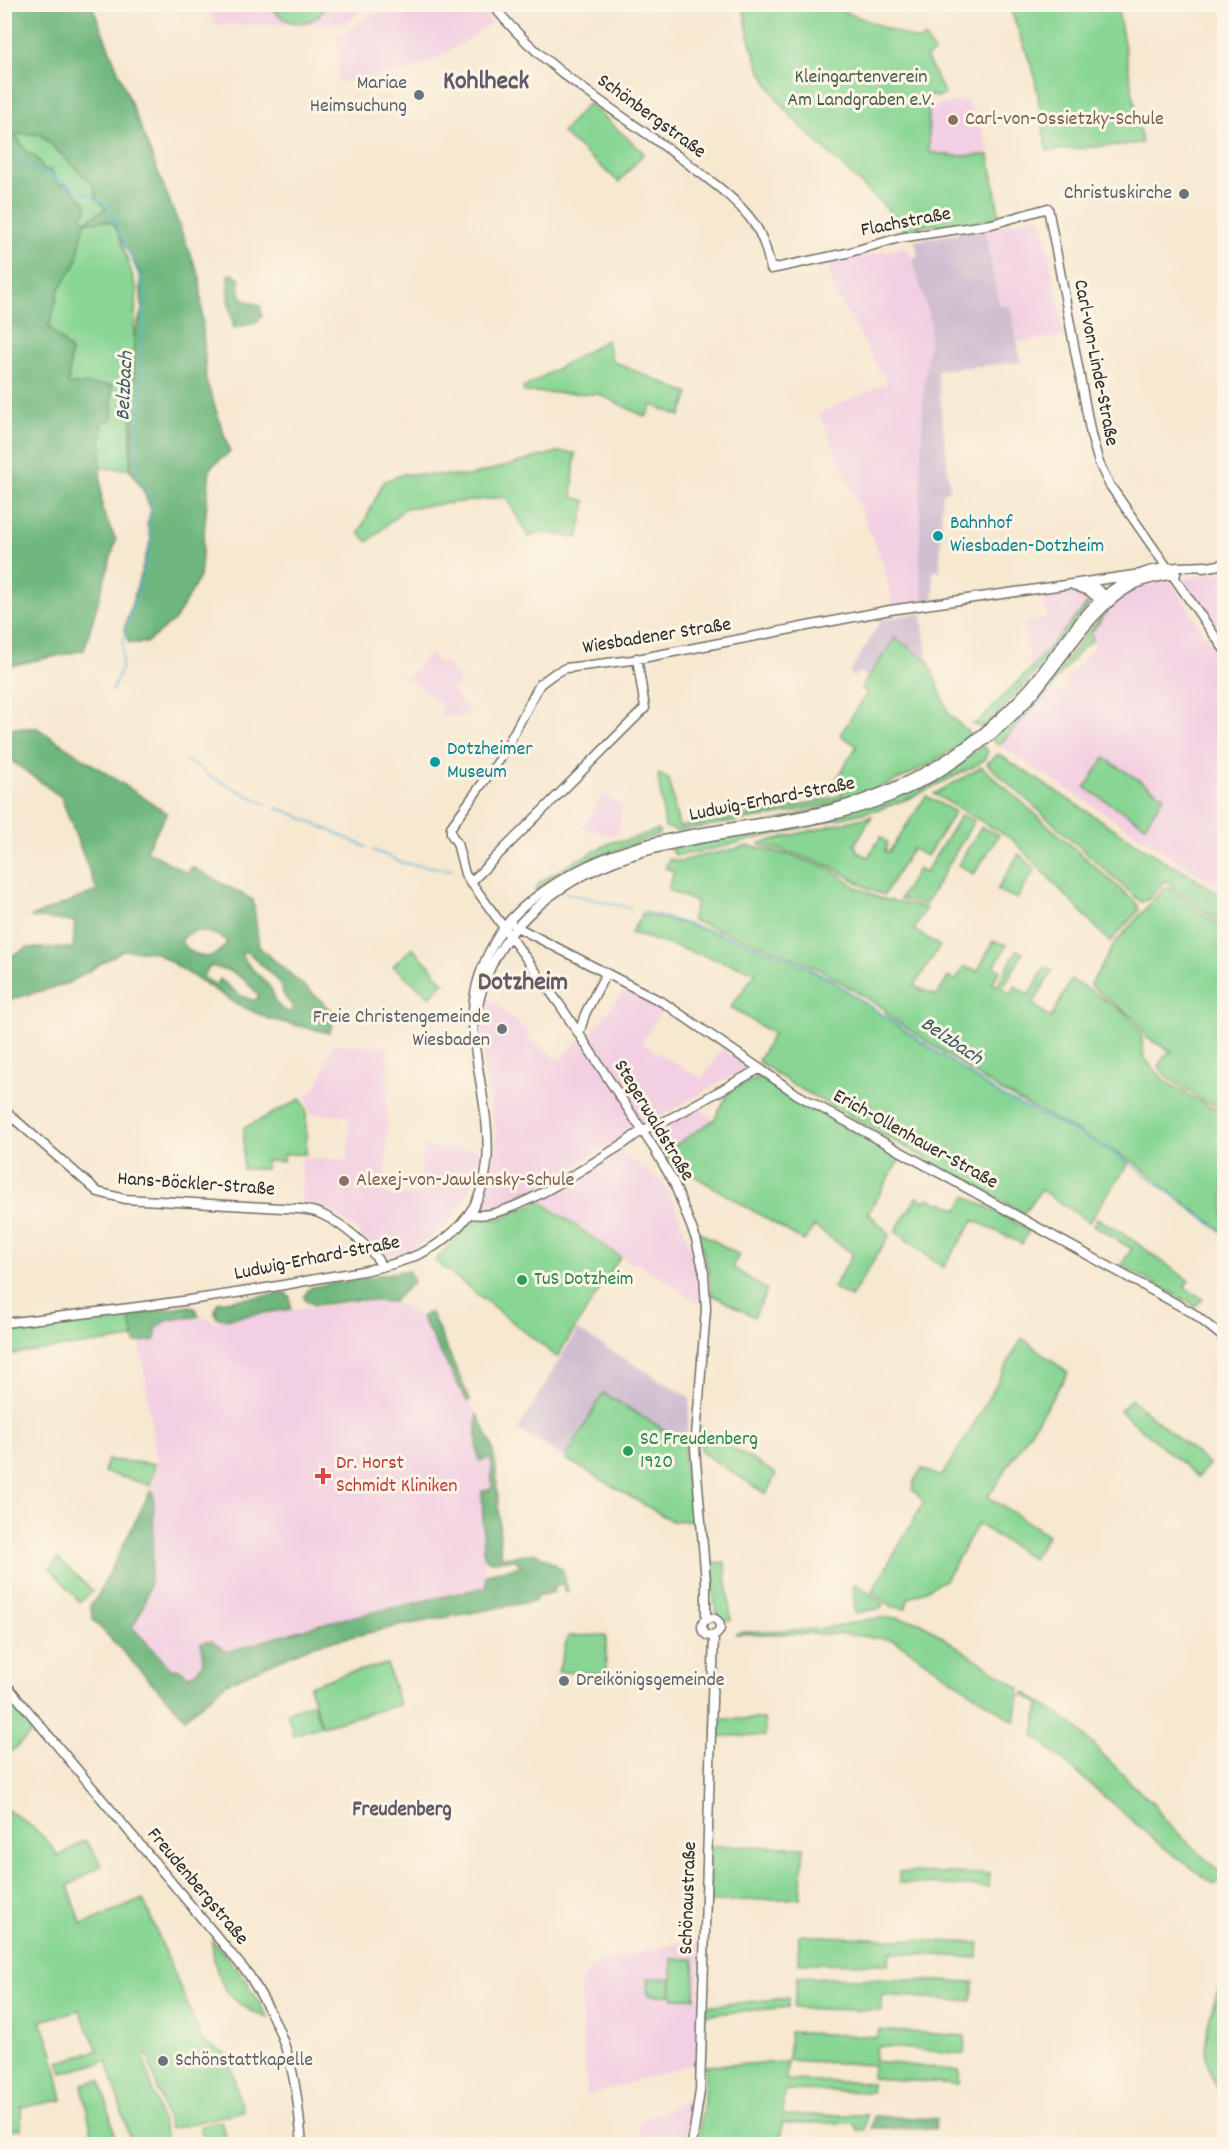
<svg xmlns="http://www.w3.org/2000/svg" width="1229" height="2149" font-family="Dekko,sans-serif">
  <style>
    .built { fill: #f2cfe2 }
    .industrial { fill: #cfbdd0 }
    .green { fill: #89d694; stroke: #5a8060; stroke-width: 1.5 }
    .forest { fill: #6eb77e; stroke: #4c7154; stroke-width: 1.5; fill-rule: evenodd }
    .lines { fill: none; stroke-linecap: round; stroke-linejoin: round }
    .stream { stroke: #5cb5da; stroke-width: 1.5 }
    .secondary-casing { stroke: #726d65; stroke-width: 11 }
    .secondary { stroke: #fff; stroke-width: 8 }
    .worship-dot { fill: #6b7280; stroke: #fcf5e5; stroke-width: 2 }
    .education-dot { fill: #8d6e63; stroke: #fcf5e5; stroke-width: 2 }
    .culture-dot { fill: #0f9aa8; stroke: #fcf5e5; stroke-width: 2 }
    .leisure-dot { fill: #2e9e5b; stroke: #fcf5e5; stroke-width: 2 }
    .health-dot { fill: #e0444e; stroke: #fcf5e5; stroke-width: 2 }
    .labels { text-anchor: middle; dominant-baseline: central; stroke-width: 6; stroke-linejoin: round; paint-order: stroke }
    .park-label { font-size: 20px; fill: #475e4a; stroke: #fcf5e5 }
    .worship-label { font-size: 20px; fill: #5b616d; stroke: #fcf5e5; text-anchor: end }
    .street-label { font-size: 20px; fill: #2b2b2b; stroke: #fcf5e5 }
    .education-label { font-size: 20px; fill: #785e54; stroke: #fcf5e5; text-anchor: start }
    .culture-label { font-size: 20px; fill: #0d838f; stroke: #fcf5e5; text-anchor: start }
    .leisure-label { font-size: 20px; fill: #27864d; stroke: #fcf5e5; text-anchor: start }
    .health-label { font-size: 20px; fill: #be3a42; stroke: #fcf5e5; text-anchor: start }
    .water-label { font-size: 21px; font-style: italic; fill: #3c5b68; stroke: #fcf5e5 }
    .neighbourhood-label { font-size: 21px; font-weight: bold; fill: #635a6a; stroke: #fcf5e5 }
    .district-label { font-size: 26px; font-weight: bold; fill: #635a6a; stroke: #fcf5e5 }
  </style>
  <rect width="100%" height="100%" fill="#fcf5e5"/>
  <filter id="ink" filterUnits="userSpaceOnUse"><feTurbulence type="fractalNoise" baseFrequency=".0167" numOctaves="2"/><feDisplacementMap in="SourceGraphic" scale="12" xChannelSelector="R" yChannelSelector="G"/><feConvolveMatrix kernelMatrix="1 2 1 2 8 2 1 2 1" color-interpolation-filters="sRGB"/></filter>
  <filter id="wash" filterUnits="userSpaceOnUse"><feTurbulence type="fractalNoise" baseFrequency=".008" numOctaves="4" result="noise"/><feDisplacementMap in="SourceGraphic" scale="24" xChannelSelector="R" yChannelSelector="G"/><feGaussianBlur stdDeviation="1.35" result="paint"/><feColorMatrix in="noise" values="0 0 0 0 0 0 0 0 0 0 0 0 0 0 0 0 0 1.4 0 .05"/><feComposite in="paint" operator="in"/></filter>
  <g filter="url(#wash)">
    <rect width="100%" height="100%" fill="#f7e8d0"/>
    <path class="built" d="M209,5H371L346,22L330,24L214,25Z
      M388,5H480L492,22L465,42L431,62L404,72L338,83V36Z
      M966,100L983,133L989,155L954,156L929,153V106Z
      M1037,216L1042,220L1063,328L1067,336L1018,342L1012,308L1001,304L984,230Z
      M907,247L922,287L931,322L923,399L920,494V572L924,601L896,605H893L884,565L820,415L822,412L887,383L835,292L828,266L829,262L856,255L865,256L875,253Z
      M1224,572V625L1213,626L1184,581L1186,578Z
      M1167,581L1172,583L1203,632L1224,657V891L999,745L1053,687L1062,692L1066,687L1067,677L1095,646L1091,633L1113,606L1137,588Z
      M1075,591L1086,595L1089,602L1031,667L1023,623L1046,618L1043,596Z
      M431,653L440,665L445,662L460,682L451,689L472,715L444,717L439,714L443,706L407,678Z
      M603,794L622,805L618,834L609,835L582,828Z
      M627,986L665,1005L642,1043L702,1079L722,1049L741,1063L743,1069L651,1122H645L634,1127L633,1131L525,1196L493,1207H484L482,1203L493,1173L496,1135L483,1063L482,1026L486,996L530,1033V1039L560,1060L578,1041L588,1038Z
      M332,1044L388,1047L386,1195H420L422,1147L480,1149L472,1185L454,1216L435,1234L411,1249L401,1253L386,1256L381,1254L354,1228L334,1213L320,1206L301,1201L302,1158L348,1160L349,1116L311,1114L306,1097L315,1089L322,1076Z
      M699,1108L714,1120L663,1153L655,1138L656,1133Z
      M621,1152L664,1183L675,1206L698,1268L701,1305L637,1262L632,1264L542,1201Z
      M355,1302L394,1303L405,1305L414,1311L422,1320L467,1401L470,1400L477,1414L478,1425L475,1445L479,1461L491,1458L492,1489L482,1492L485,1586L321,1624L227,1652L211,1641L201,1643L204,1658L200,1669L189,1676L179,1669L172,1670L132,1627L139,1617L150,1585L154,1493L151,1490L157,1463L140,1343L156,1340V1329L160,1323L181,1317L203,1318L215,1321Z
      M695,1939L699,1944L698,2062L587,2096L580,1985L589,1969L596,1963Z
      M695,2097L696,2098L688,2144H639V2121Z"/>
    <path class="industrial" d="M984,228L1000,304L1011,308L1021,362L937,370L950,490L942,494L940,571H933L934,600L924,601L920,572V494L923,399L931,322L912,258L918,256L915,241Z
      M921,613L928,661L895,638L868,677L858,672L856,677L849,674L882,619Z
      M577,1330L690,1398L686,1443L603,1393L566,1458L518,1430Z"/>
    <path class="green" d="M271,5H326C316,29 282,28 271,5Z
      M743,5H827L919,41L925,37L934,53L926,57L945,94L937,97L928,95L929,152L954,156L989,155L999,214L993,219L947,227L945,225H917L918,227L923,229L905,232L887,209L794,120L776,97L761,72L750,42Z
      M1009,5H1117L1142,143L1047,151L1034,73Z
      M588,103L644,153L619,182L562,133Z
      M14,134H40L93,185L97,199L106,208L85,222L58,184L51,170H43L28,154Z
      M104,221L113,223L118,231L137,290L134,328L130,469L100,468L102,420H112V385L68,384L71,351L49,327L59,289L76,264L84,222Z
      M607,340L612,361L689,394L680,416L652,405L646,417L599,394L524,392L523,388Z
      M557,452L575,453L572,497L586,501L578,538L540,532L529,537L506,497L405,508L368,542L359,533L384,481L404,474L469,476Z
      M1089,602L1087,608C1054,650 1023,692 982,728L972,724L979,721L1031,668Z
      M1110,608L1091,633L1093,640L1082,648L1054,682L1053,687L999,745L991,739C1011,721 1031,704 1048,683C1069,657 1087,630 1110,608Z
      M895,638L928,661L949,714L972,736C878,807 788,812 677,831L665,827L658,775L660,774L669,780L679,827L797,806L842,795L837,778L857,746L840,735L867,693L861,688Z
      M983,746L988,751L984,760L975,766L910,798L883,808L696,853L675,855L670,849L717,838L944,773Z
      M998,754L1173,867L1175,866L1224,897V926L1165,880L1149,899L1141,902L987,764Z
      M1104,758L1164,796L1145,825L1085,788Z
      M982,767L1137,904L1139,910L1110,942L1012,839L934,794Z
      M926,796L955,812L927,856L912,849L884,895L869,889L831,866L781,850L759,845L760,843L872,816L854,846L857,848V852L868,857L881,837L888,843L885,851L889,852Z
      M961,815L974,821L925,905L900,899L918,869L925,873Z
      M981,827L999,835L974,874L958,865Z
      M657,830L660,832L658,835L583,862L535,891L539,883L570,864L614,841H625Z
      M748,846L785,854L829,868L856,887L879,898L926,908L914,930L940,946L914,986L937,996L948,977L956,981L963,967L978,971L993,941L1007,945L994,967L1000,970L992,983L997,986L1017,950L1023,953L1002,989L1011,994L1015,986L1029,995L1045,967L1052,971L1033,1004L1051,1018L1071,980L1088,989L1125,1013L1141,1032L1144,1058L1166,1082L1209,1107L1224,1109V1232L1162,1186L1157,1180L1132,1161L1001,1091L886,1014V1010L821,970L763,946L691,920L697,902L668,890L674,871L665,868L669,859L680,861Z
      M1019,854L1035,869L1017,899L997,890Z
      M1165,887L1172,889L1224,930V1101L1220,1100L1217,1104C1209,1106 1201,1099 1194,1095V1093C1183,1088 1165,1079 1159,1066L1165,1055L1172,1052L1145,1037C1145,1020 1103,997 1090,985L1115,943Z
      M642,914C707,928 770,948 829,979L1000,1095L1099,1144L1129,1163L1089,1222L1041,1190L1024,1213L790,1083L758,1061L773,1034L731,1007L756,972L631,933Z
      M412,948L435,971L434,973L444,982L430,997L393,966Z
      M756,1078H760L900,1159L868,1213L890,1234L851,1297L833,1288L853,1254L814,1226L804,1241L669,1161L663,1153L714,1120L730,1090Z
      M301,1099L306,1109V1154H283V1161H266V1169H243L244,1128Z
      M966,1196L1029,1230L1022,1244L974,1220L943,1268L895,1231L917,1197L925,1202L928,1198L941,1204L943,1202L958,1210Z
      M540,1201L620,1257L557,1357L435,1261L471,1221L502,1218Z
      M1097,1218L1130,1238L1189,1281L1184,1287L1203,1299L1195,1306L1121,1265L1132,1249L1093,1225Z
      M696,1230L739,1255L732,1267L767,1290L754,1317L711,1294L710,1275Z
      M129,1315L133,1338L5,1355L4,1331Z
      M1022,1338L1068,1373L988,1497L1048,1535L1033,1559L978,1524L945,1580L908,1599L906,1608L893,1607L872,1592L924,1502L912,1489L915,1479L922,1469L941,1477L967,1436Z
      M603,1393L686,1443L684,1461L688,1496L693,1497L694,1520L672,1521L566,1459Z
      M1131,1399L1209,1464L1198,1477L1120,1411Z
      M700,1428L776,1474L766,1494L701,1452Z
      M107,1460L155,1464L150,1485L104,1472Z
      M58,1559L93,1591L80,1602L50,1568Z
      M725,1562L731,1620H720L716,1615L711,1563Z
      M855,1583L880,1601L883,1604L881,1608L855,1613L853,1586Z
      M877,1618H897L920,1622L1020,1688L1015,1722L894,1640L843,1634H735L740,1632L821,1629Z
      M606,1635V1674L558,1672L568,1636Z
      M387,1664L399,1705L322,1726L309,1686L348,1673Z
      M4,1690H6L37,1728L5,1757Z
      M1025,1692L1073,1724L1138,1790L1151,1801L1165,1820L1185,1840L1221,1873L1224,1878V1884L1221,1879L1215,1885L1159,1844L1034,1735L1039,1704L1025,1695L1022,1697Z
      M313,1703L321,1726L293,1735L287,1712Z
      M714,1719H764L765,1736H714Z
      M5,1808C24,1822 47,1834 58,1857L85,1840L102,1865L68,1886L82,1925L143,1899L203,2042L228,2055L243,2111L170,2129L147,2054L143,2056L168,2144H107L131,2142L107,2061L62,2073L59,2062L98,2050L79,2010L41,2021L52,2050L63,2100L21,2107V2129L5,2132Z
      M711,1846L804,1847L800,1898L709,1902Z
      M899,1872L990,1874L988,1887L899,1883Z
      M799,1935L979,1943L977,1958L890,1952L888,1964L798,1963Z
      M212,1940L246,1980L268,2018C228,2004 214,1982 212,1940Z
      M672,1959H694L695,1998H672Z
      M1224,1975V2101C1195,2058 1206,2020 1224,1975Z
      M797,1977L974,1982L971,2001L882,1995V2011L794,2008Z
      M670,1978V1995H648V1978Z
      M789,1998L788,2007L705,2015V2006Z
      M879,2030L965,2036L964,2054L877,2046L874,2061L959,2071V2084L872,2078L873,2065L788,2060L790,2032L877,2037Z
      M787,2062L786,2080L871,2083V2092L785,2090L783,2115H867L865,2130H858L853,2123H782L781,2144H697L704,2101L705,2066Z
      M101,2080L115,2136L93,2139L82,2084Z
      M221,2121L228,2144H206L200,2127Z"/>
    <path class="forest" d="M4,5H92L200,278L206,380L230,452L210,468L200,577L175,620L146,643H129L124,630L151,539L147,525L151,510L144,492L130,469L133,424L134,335L142,310L140,274L113,223L104,221L85,222L76,264L59,289L49,327L71,351L68,384L112,385V420L102,421L100,468L102,510L116,540L84,650L5,667ZM15,134H40L93,185L97,199L106,209L85,221L81,215L86,212V203L67,184H58L51,170H43L40,162L33,154H28Z
      M233,274L239,278C239,297 240,301 260,305L262,316L258,322L234,328L228,299V275Z
      M5,728H37L167,813L146,850L187,873L192,867L253,900L259,947L339,1016L334,1021L329,1033L269,1019L237,1004L155,952L123,950L69,983L5,1001V959L27,948H73L75,922L30,917L97,891L61,797L5,756ZM195,931C207,932 218,933 227,942C214,964 195,959 181,942L186,935ZM247,951L278,981L285,997L293,1007L292,1011L288,1012L283,1010L275,1002C275,982 249,972 241,954ZM211,966C219,969 228,969 234,973C244,978 252,987 259,996L254,1001L241,996L220,979L216,985L202,977Z
      M408,1270L414,1281L393,1302L357,1300L315,1305L306,1301L304,1297L308,1290L312,1287Z
      M286,1293L290,1297L291,1309L224,1319L216,1317L215,1310L218,1302Z
      M190,1306L196,1309L199,1316C185,1320 166,1315 156,1329V1340L135,1343L129,1315Z
      M427,1313H431L470,1400L467,1401L421,1317Z
      M477,1414L491,1443L496,1466L501,1557L536,1553L562,1569L568,1592H565L564,1585L554,1586V1592L536,1596L535,1601L399,1626L314,1645L227,1683L185,1718L93,1620L90,1606L97,1597L151,1490L154,1493C152,1537 158,1590 132,1627L172,1670L179,1669L189,1676C206,1666 205,1661 201,1643L211,1641L227,1652L321,1624L486,1587V1574L521,1566L516,1560L488,1561L484,1556L482,1491L492,1489L491,1458L479,1461C475,1443 478,1432 477,1414Z
      M874,2116L937,2119L935,2129L872,2128Z"/>
    <g class="lines">
      <path class="stream" d="M4,141L23,162L106,203L146,291L136,469L148,491L152,510L148,525L152,540L123,641L122,667L112,691
        M186,761L197,766L210,776L267,805
        M276,808L289,812L366,847
        M373,850L403,863L453,870
        M565,893L631,908
        M642,911C706,928 770,948 829,978L1002,1096L1100,1144L1127,1161L1224,1234"/>
    </g>
  </g>
  <g filter="url(#ink)">
    <g class="lines">
      <g class="secondary-casing">
        <path id="secondary" d="M492,4C543,70 620,112 686,162C709,180 736,198 753,222C763,236 767,252 771,269L847,253L899,238L992,224L1048,208L1091,435L1099,463L1109,484L1224,649
          M1203,568L1224,564
          M1084,583C1093,585 1103,591 1106,600
          M1073,585L1089,591L1103,602
          M470,883L645,708L637,658
          M513,925L664,1003L798,1095L1193,1313L1224,1338
          M478,1006C485,971 502,941 527,916C626,819 773,846 893,796C941,775 986,744 1023,706C1059,668 1088,608 1136,584C1149,578 1162,576 1176,574
          M579,1034L585,1014L606,973
          M4,1110L98,1192L125,1199L300,1209C308,1210 316,1211 323,1215C339,1222 375,1250 381,1266
          M662,1123L759,1069
          M469,1213C501,1227 594,1161 625,1143C637,1133 649,1125 665,1121
          M4,1323C108,1311 213,1299 316,1279C360,1271 408,1267 445,1239C522,1179 471,1089 473,1011C474,985 484,959 498,936C510,917 526,903 544,891C633,827 735,834 835,808C890,793 941,767 985,731C1001,717 1017,702 1031,686C1064,646 1090,592 1143,573C1162,566 1186,567 1206,566
          M702 1627a9 9 0 1 1 18 0a9 9 0 1 1-18 0Z
          M706,1620V1582L695,1449L706,1309L704,1273L696,1239L674,1183L655,1150L560,1005L465,874L457,843L451,834V827L500,759L540,684L555,673L566,668L632,660L890,610L1141,574
          M4,1682L249,1975C265,2001 280,2027 288,2056C297,2085 299,2115 302,2144
          M692,2144L700,2091L714,1635"/>
      </g>
      <use href="#secondary" class="secondary"/>
    </g>
  </g>
  <g class="worship-dot">
    <circle cx="419" cy="95" r="6"/>
    <circle cx="1184" cy="194" r="6"/>
    <circle cx="502" cy="1029" r="6"/>
    <circle cx="564" cy="1681" r="6"/>
    <circle cx="163" cy="2061" r="6"/>
  </g>
  <g class="education-dot">
    <circle cx="953" cy="120" r="6"/>
    <circle cx="344" cy="1181" r="6"/>
  </g>
  <g class="culture-dot">
    <circle cx="938" cy="536" r="6"/>
    <circle cx="435" cy="762" r="6"/>
  </g>
  <g class="leisure-dot">
    <circle cx="522" cy="1280" r="6"/>
    <circle cx="628" cy="1451" r="6"/>
  </g>
  <path class="health-dot" d="M320 1467h6v6h6v6h-6v6h-6v-6h-6v-6h6z"/>
  <g class="labels">
    <g class="park-label">
      <text x="861" y="78">Kleingartenverein<tspan x="861" dy="23">Am Landgraben e.V.</tspan></text>
    </g>
    <g class="worship-label">
      <text x="407" y="84">Mariae<tspan x="407" dy="23">Heimsuchung</tspan></text>
      <text x="1172" y="194">Christuskirche</text>
      <text x="490" y="1018">Freie Christengemeinde<tspan x="490" dy="23">Wiesbaden</tspan></text>
      <text x="576" y="1681" text-anchor="start">Dreikönigsgemeinde</text>
      <text x="175" y="2061" text-anchor="start">Schönstattkapelle</text>
    </g>
    <g class="street-label">
      <text transform="translate(651 117) rotate(36)">Schönbergstraße</text>
      <text transform="translate(906 223) rotate(-11)">Flachstraße</text>
      <text transform="translate(1095 363) rotate(79)">Carl-von-Linde-Straße</text>
      <text transform="translate(657 637) rotate(-9)">Wiesbadener Straße</text>
      <text transform="translate(772 800) rotate(-11)">Ludwig-Erhard-Straße</text>
      <text transform="translate(653 1121) rotate(59)">Stegerwaldstraße</text>
      <text transform="translate(915 1140) rotate(29)">Erich-Ollenhauer-Straße</text>
      <text transform="translate(196 1185) rotate(4)">Hans-Böckler-Straße</text>
      <text transform="translate(317 1259) rotate(-11)">Ludwig-Erhard-Straße</text>
      <text transform="translate(197 1887) rotate(50)">Freudenbergstraße</text>
      <text transform="translate(689 1898) rotate(-88)">Schönaustraße</text>
    </g>
    <g class="education-label">
      <text x="965" y="120">Carl-von-Ossietzky-Schule</text>
      <text x="356" y="1181">Alexej-von-Jawlensky-Schule</text>
    </g>
    <g class="culture-label">
      <text x="950" y="524">Bahnhof<tspan x="950" dy="23">Wiesbaden-Dotzheim</tspan></text>
      <text x="447" y="750">Dotzheimer<tspan x="447" dy="23">Museum</tspan></text>
    </g>
    <g class="leisure-label">
      <text x="534" y="1280">TuS Dotzheim</text>
      <text x="640" y="1440">SC Freudenberg<tspan x="640" dy="23">1920</tspan></text>
    </g>
    <g class="health-label">
      <text x="336" y="1464">Dr. Horst<tspan x="336" dy="23">Schmidt Kliniken</tspan></text>
    </g>
    <g class="water-label">
      <text transform="translate(126 386) rotate(-87)">Belzbach</text>
      <text transform="translate(951 1042) rotate(34)">Belzbach</text>
    </g>
    <g class="neighbourhood-label">
      <text x="402" y="1811">Freudenberg</text>
    </g>
    <g class="district-label">
      <text x="486" y="82">Kohlheck</text>
      <text x="523" y="983">Dotzheim</text>
    </g>
  </g>
  <rect width="1229" height="2149" fill="none" stroke="#fcf5e5" stroke-width="24"/>
</svg>
